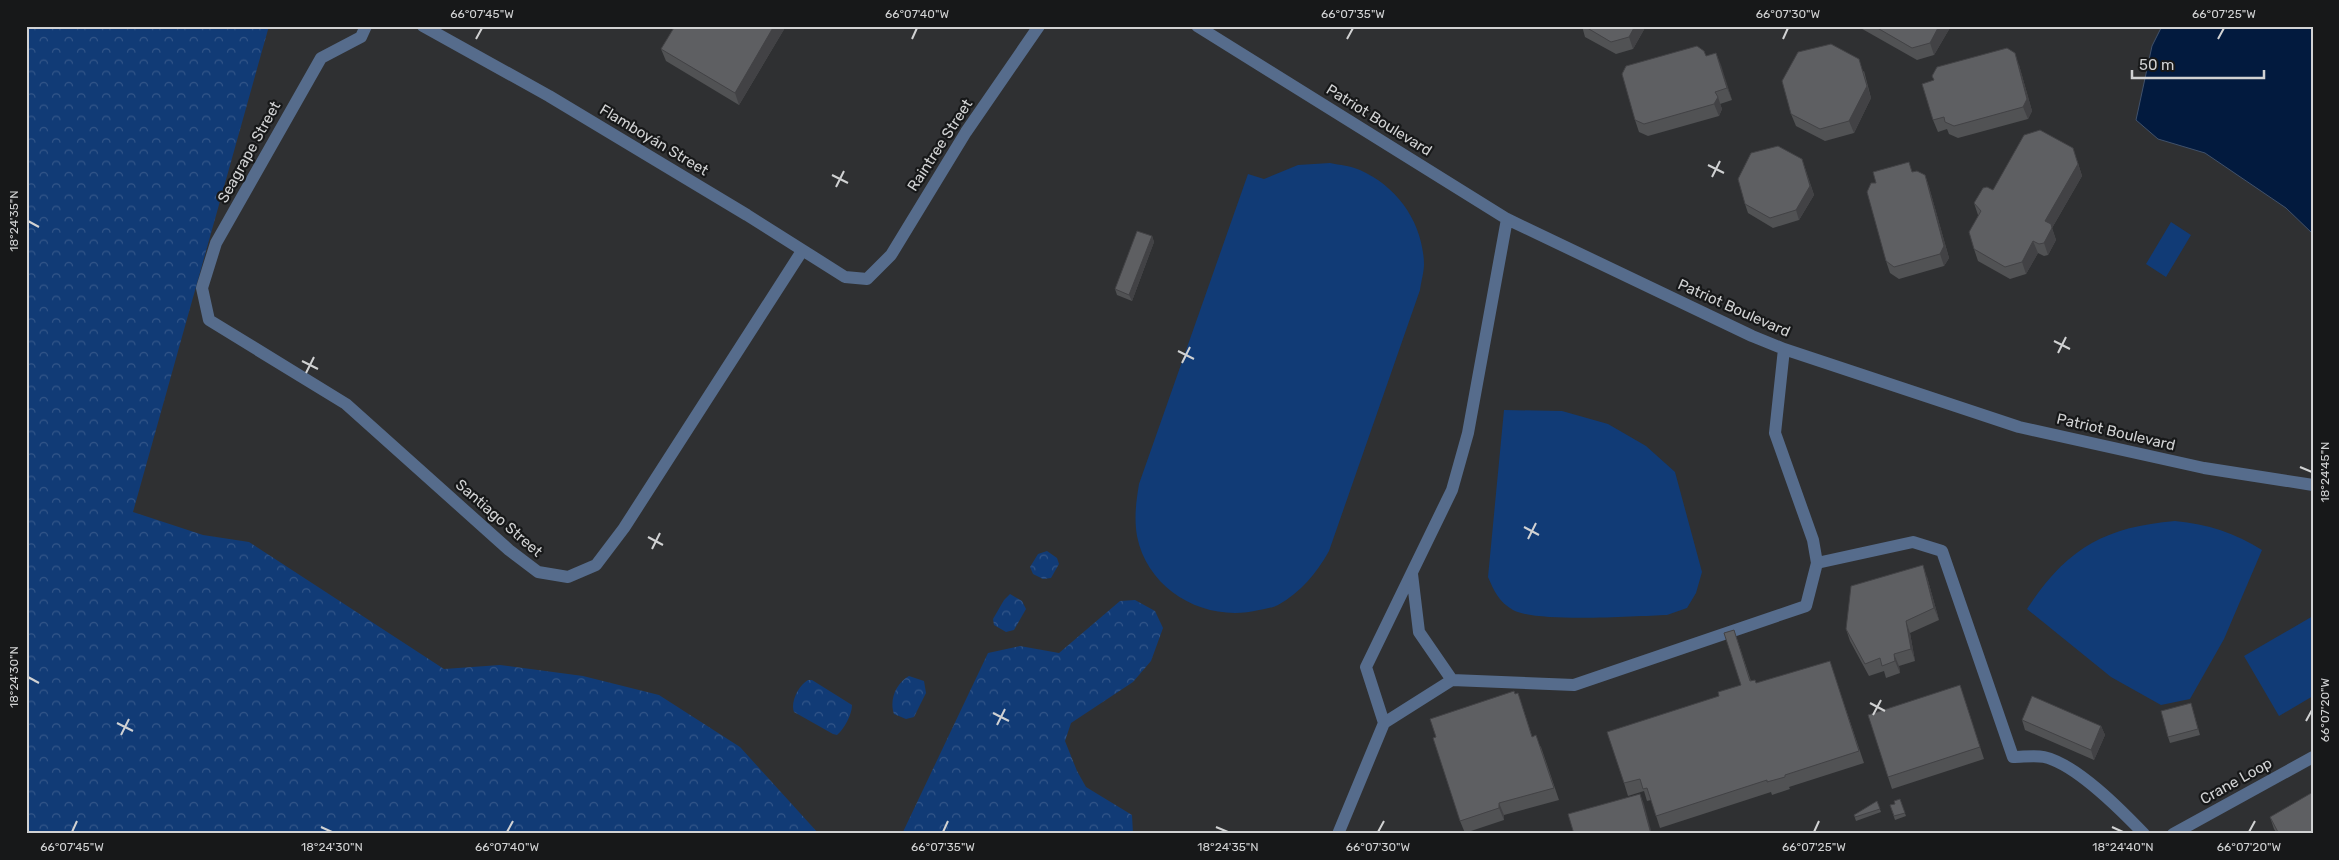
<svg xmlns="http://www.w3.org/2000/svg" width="2339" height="860" font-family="Rubik,sans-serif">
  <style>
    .forest { fill: url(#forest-crowns) }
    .garden { fill: #113b76 }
    .water { fill: #021a3e; stroke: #40516b }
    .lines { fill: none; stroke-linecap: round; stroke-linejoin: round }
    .minor { stroke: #566c8c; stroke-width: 12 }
    .wall { fill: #515254 }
    .shaded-wall { fill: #424245 }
    .building { fill: #5e5f62; stroke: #424245 }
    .ticks { fill: none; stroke: #d1d2d3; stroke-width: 2 }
    .labels { text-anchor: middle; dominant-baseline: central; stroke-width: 4.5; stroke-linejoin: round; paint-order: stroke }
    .street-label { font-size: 15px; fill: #d1d2d3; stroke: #171819 }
    .neatline { fill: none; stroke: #d1d2d3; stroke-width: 2 }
    .ticks-label { font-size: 12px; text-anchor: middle; fill: #d1d2d3 }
  </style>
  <defs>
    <pattern id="forest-crowns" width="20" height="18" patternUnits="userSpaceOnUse" patternTransform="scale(1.25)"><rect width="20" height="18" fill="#113b76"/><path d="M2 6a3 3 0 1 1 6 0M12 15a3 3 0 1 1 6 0" fill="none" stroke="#335689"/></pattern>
  </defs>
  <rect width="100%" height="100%" fill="#2f3032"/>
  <path class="forest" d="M26,26H269L133,512L203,535L249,542L444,669L500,665L583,676L659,695L740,747L819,834H26Z
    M1047,551L1057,558L1059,564L1051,578L1043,579L1033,574L1030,567L1038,554Z
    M1010,594L1022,601L1026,609L1014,630L1006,632L994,625L993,619L1004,600Z
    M1135,600L1155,611L1163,628L1151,661L1133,682L1071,723L1065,741L1077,771L1086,787L1132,815L1133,834H902L988,653L1020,646L1059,653L1120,601Z
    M909,676L924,681L926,693L914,717L906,719L894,714C889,700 896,683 909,676Z
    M808,680H812L852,705C852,715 844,729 837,735L833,734L794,712C790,702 799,685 808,680Z"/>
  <path class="garden" d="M1330,163C1340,165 1351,166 1360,170C1398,187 1423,223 1424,264C1424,272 1421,282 1420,290L1329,551C1316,574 1301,592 1278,605C1272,608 1265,609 1259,610C1207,623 1148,592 1137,536C1134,518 1136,502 1139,484L1248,174L1264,179L1298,165Z
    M2171,222L2191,235L2166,277L2146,264Z
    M1504,410L1562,411L1608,424L1646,446L1675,472L1702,572L1696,593L1687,608L1667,615C1636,616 1536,623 1513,610C1499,602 1494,591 1488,577Z
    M2175,521C2208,524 2235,533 2262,550L2224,639L2190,699L2161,705L2111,677L2027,609C2066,549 2104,527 2175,521Z
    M2313,616V696L2279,716L2244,656Z"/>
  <path class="water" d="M2162,26H2313V234L2286,208L2205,153L2158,139L2136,120L2152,46Z"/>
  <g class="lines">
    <path class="minor" d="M366,26L361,37L321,58L216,243L202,288L209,320L346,404L509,550L538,572L568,577L596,565L624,528L802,251
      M423,26L549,96L747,215L845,277L867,279L891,255L966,132L1039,26
      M1197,26L1507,219L1752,336L1784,349L2019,427L2204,468L2313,485
      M1817,563L1913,542L1942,551L2013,757C2023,757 2035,755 2044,757C2076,764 2121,810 2144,834
      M1412,574L1419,632L1452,680
      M1384,723L1366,667L1452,490L1468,433L1507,219
      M1338,834L1384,723L1452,680L1574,685L1806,606L1817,563L1813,540L1775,433L1784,349
      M2173,834L2313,757"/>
  </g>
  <path class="wall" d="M675,26H786L739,105L666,61L661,49Z
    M1582,26H1646L1633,49L1616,54L1585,37Z
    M1857,26H1951L1934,55L1917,60Z
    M1704,51L1706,56L1716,53L1732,100L1720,104L1722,109L1719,116L1648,136L1639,132L1635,120Z
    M2019,65L2032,111L2028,119L1958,138L1949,134L1947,129L1938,132L1933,120L1934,80Z
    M1864,71L1871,98L1854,133L1825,141L1796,126L1791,114Z
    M1802,159L1814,195L1799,220L1773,228L1748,213L1745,204Z
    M2077,160L2082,176L2052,228L2056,240L2048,255L2044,256L2038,253L2026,274L2010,279L1978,261L1974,249L1978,215L1974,203L1993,190Z
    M1913,172L1925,175L1929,187L1949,258L1944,266L1899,279L1890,273L1886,261L1876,183Z
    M1152,236L1154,242L1132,301L1117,295L1115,289Z
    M1927,577L1939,620L1910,633L1915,661L1899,666L1900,673L1886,678L1884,671L1869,676L1850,641L1846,629Z
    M1734,630L1751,681L1755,680L1756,683L1834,674L1864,763L1789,787L1790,789L1772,795L1771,792L1660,828L1651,800L1647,801L1644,791L1628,796L1624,783L1719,696L1741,685Z
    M1960,685L1984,759L1892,789L1888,777Z
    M1518,693L1532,736L1541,747L1559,800L1504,815V820L1465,833L1460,821L1436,737Z
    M2191,703L2200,735L2170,743L2168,737Z
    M2022,720L2101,726L2105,735L2094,760L2025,730Z
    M1900,799L1906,816L1895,820L1890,805L1895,804Z
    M1877,801L1881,812L1856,821L1854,815Z
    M2270,817L2313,834H2277L2274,829Z"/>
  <path class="shaded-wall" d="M774,26H786L739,105L735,93Z
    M1635,26H1646L1633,49L1629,37Z
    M1939,26H1951L1934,55L1930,43Z
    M1716,53L1721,65L1732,100L1727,88Z
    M2015,53L2019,65L2032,111L2028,119L2023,107Z
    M1859,59L1871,98L1854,133L1849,121Z
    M1718,97L1722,109L1719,116L1714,104Z
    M2073,148L2082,176L2052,228L2056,240L2048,255L2044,243L2045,221Z
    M1802,159L1814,195L1799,220L1796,210Z
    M1925,175L1929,187L1949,258L1944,266L1940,254Z
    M1152,236L1154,242L1132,301L1129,295Z
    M2033,241L2038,253L2026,274L2022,262Z
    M1923,565L1927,577L1939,620L1934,608Z
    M1906,621L1910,633L1915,661L1911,649Z
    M1894,654L1899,666L1900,673L1895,661Z
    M2101,726L2105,735L2094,760L2091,750Z
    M1640,794L1644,804L1652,834H1651Z
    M1499,803L1504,815V820L1499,808Z"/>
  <path class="building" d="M675,26H774L735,93L661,49Z
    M1584,26H1635L1629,37L1611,42Z
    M1874,26H1939L1930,43L1912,48Z
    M1831,44L1859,59L1867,86L1849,121L1820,129L1791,114L1782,81L1798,52Z
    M1697,46L1704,51L1706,56L1716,53L1727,88L1715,92L1718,97L1714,104L1644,124L1635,120L1622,74L1626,66Z
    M2007,48L2015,53L2027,99L2023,107L1954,126L1945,122L1944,117L1933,120L1922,84L1934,80L1932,76L1937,67Z
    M2040,130L2073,148L2078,164L2045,221L2051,224L2052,228L2044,243L2039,244L2033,241L2022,262L2005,267L1974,249L1969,232L1981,211L1974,203L1983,188L1987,187L1993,190L2024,135Z
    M1778,146L1802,159L1810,186L1796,210L1770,218L1745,204L1738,179L1751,153Z
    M1909,162L1912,172L1917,171L1925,175L1944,246L1940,254L1894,267L1886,261L1867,192L1871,183H1876L1873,172Z
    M1137,231L1152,236L1129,295L1115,289Z
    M1923,565L1934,608L1906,621L1911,649L1894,654L1895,661L1882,666L1880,658L1865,664L1846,629L1851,586Z
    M1734,630L1750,681L1755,680L1756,683L1830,661L1859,751L1785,775V777L1767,782V780L1656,816L1647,788L1643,789L1640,779L1624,783L1607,732L1719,696L1718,692L1741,685L1724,633Z
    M1960,685L1980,747L1888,777L1868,715Z
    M1514,691L1515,694L1518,693L1532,737L1536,735L1554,788L1499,803V808L1460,821L1433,738L1436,737L1430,719Z
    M2032,696L2101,726L2091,750L2022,720Z
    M2191,703L2198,729L2168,737L2161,711Z
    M2313,792V834H2279L2270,817Z
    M1640,794L1651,834H1574L1568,814Z
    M1900,799L1905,813L1894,816L1890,805L1895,804L1894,801Z
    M1877,801L1880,809L1855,817L1854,815Z"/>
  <path class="ticks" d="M476,39L482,28M912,39L917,28M1347,39L1353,28M1783,39L1788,28M2218,39L2224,28M1708,165L1724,173M832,175L848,183M1712,177L1720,161M836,187L844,171M28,221L39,227M2054,341L2070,349M1178,351L1194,359M2058,353L2066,337M302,361L318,369M1182,363L1190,347M306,373L314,357M2300,467L2312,472M1524,527L1539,535M648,537L663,545M1528,539L1536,523M652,549L660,533M28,677L39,683M1870,703L1885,711M993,713L1009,721M1873,715L1881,700M2306,721L2312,710M117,723L133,731M997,725L1005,709M121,735L129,719M321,827L332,832M1216,827L1228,832M2112,827L2123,832M72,832L77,821M507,832L513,821M943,832L948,821M1378,832L1384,821M1814,832L1819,821M2249,832L2255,821"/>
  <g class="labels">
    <g class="street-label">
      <text transform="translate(1379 120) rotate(32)">Patriot Boulevard</text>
      <text transform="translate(654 140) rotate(31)">Flamboyán Street</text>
      <text transform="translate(940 145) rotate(-57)">Raintree Street</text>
      <text transform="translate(249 152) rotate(-61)">Seagrape Street</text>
      <text transform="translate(1734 308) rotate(24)">Patriot Boulevard</text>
      <text transform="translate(2116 432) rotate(13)">Patriot Boulevard</text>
      <text transform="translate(499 518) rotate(41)">Santiago Street</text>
      <text transform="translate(2236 781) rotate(-29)">Crane Loop</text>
    </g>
  </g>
  <rect width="2339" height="860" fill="none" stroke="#171819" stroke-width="55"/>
  <path d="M2132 70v8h132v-8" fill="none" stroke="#d1d2d3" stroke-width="2.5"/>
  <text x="2139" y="70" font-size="15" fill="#d1d2d3" stroke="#171819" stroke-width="4" paint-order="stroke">50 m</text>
  <rect x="28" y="28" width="2284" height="804" class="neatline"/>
  <g class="ticks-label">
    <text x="482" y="18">66°07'45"W</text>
    <text x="917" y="18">66°07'40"W</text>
    <text x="1353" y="18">66°07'35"W</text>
    <text x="1788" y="18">66°07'30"W</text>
    <text x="2224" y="18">66°07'25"W</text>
    <text transform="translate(14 221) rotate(-90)" y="4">18°24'35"N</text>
    <text transform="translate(2325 472) rotate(-90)" y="4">18°24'45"N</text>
    <text transform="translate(14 677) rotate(-90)" y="4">18°24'30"N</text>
    <text transform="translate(2325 710) rotate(-90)" y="4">66°07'20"W</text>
    <text x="72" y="851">66°07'45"W</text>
    <text x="332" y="851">18°24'30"N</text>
    <text x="507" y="851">66°07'40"W</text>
    <text x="943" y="851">66°07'35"W</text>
    <text x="1228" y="851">18°24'35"N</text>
    <text x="1378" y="851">66°07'30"W</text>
    <text x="1814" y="851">66°07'25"W</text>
    <text x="2123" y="851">18°24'40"N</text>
    <text x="2249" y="851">66°07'20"W</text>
  </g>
</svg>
